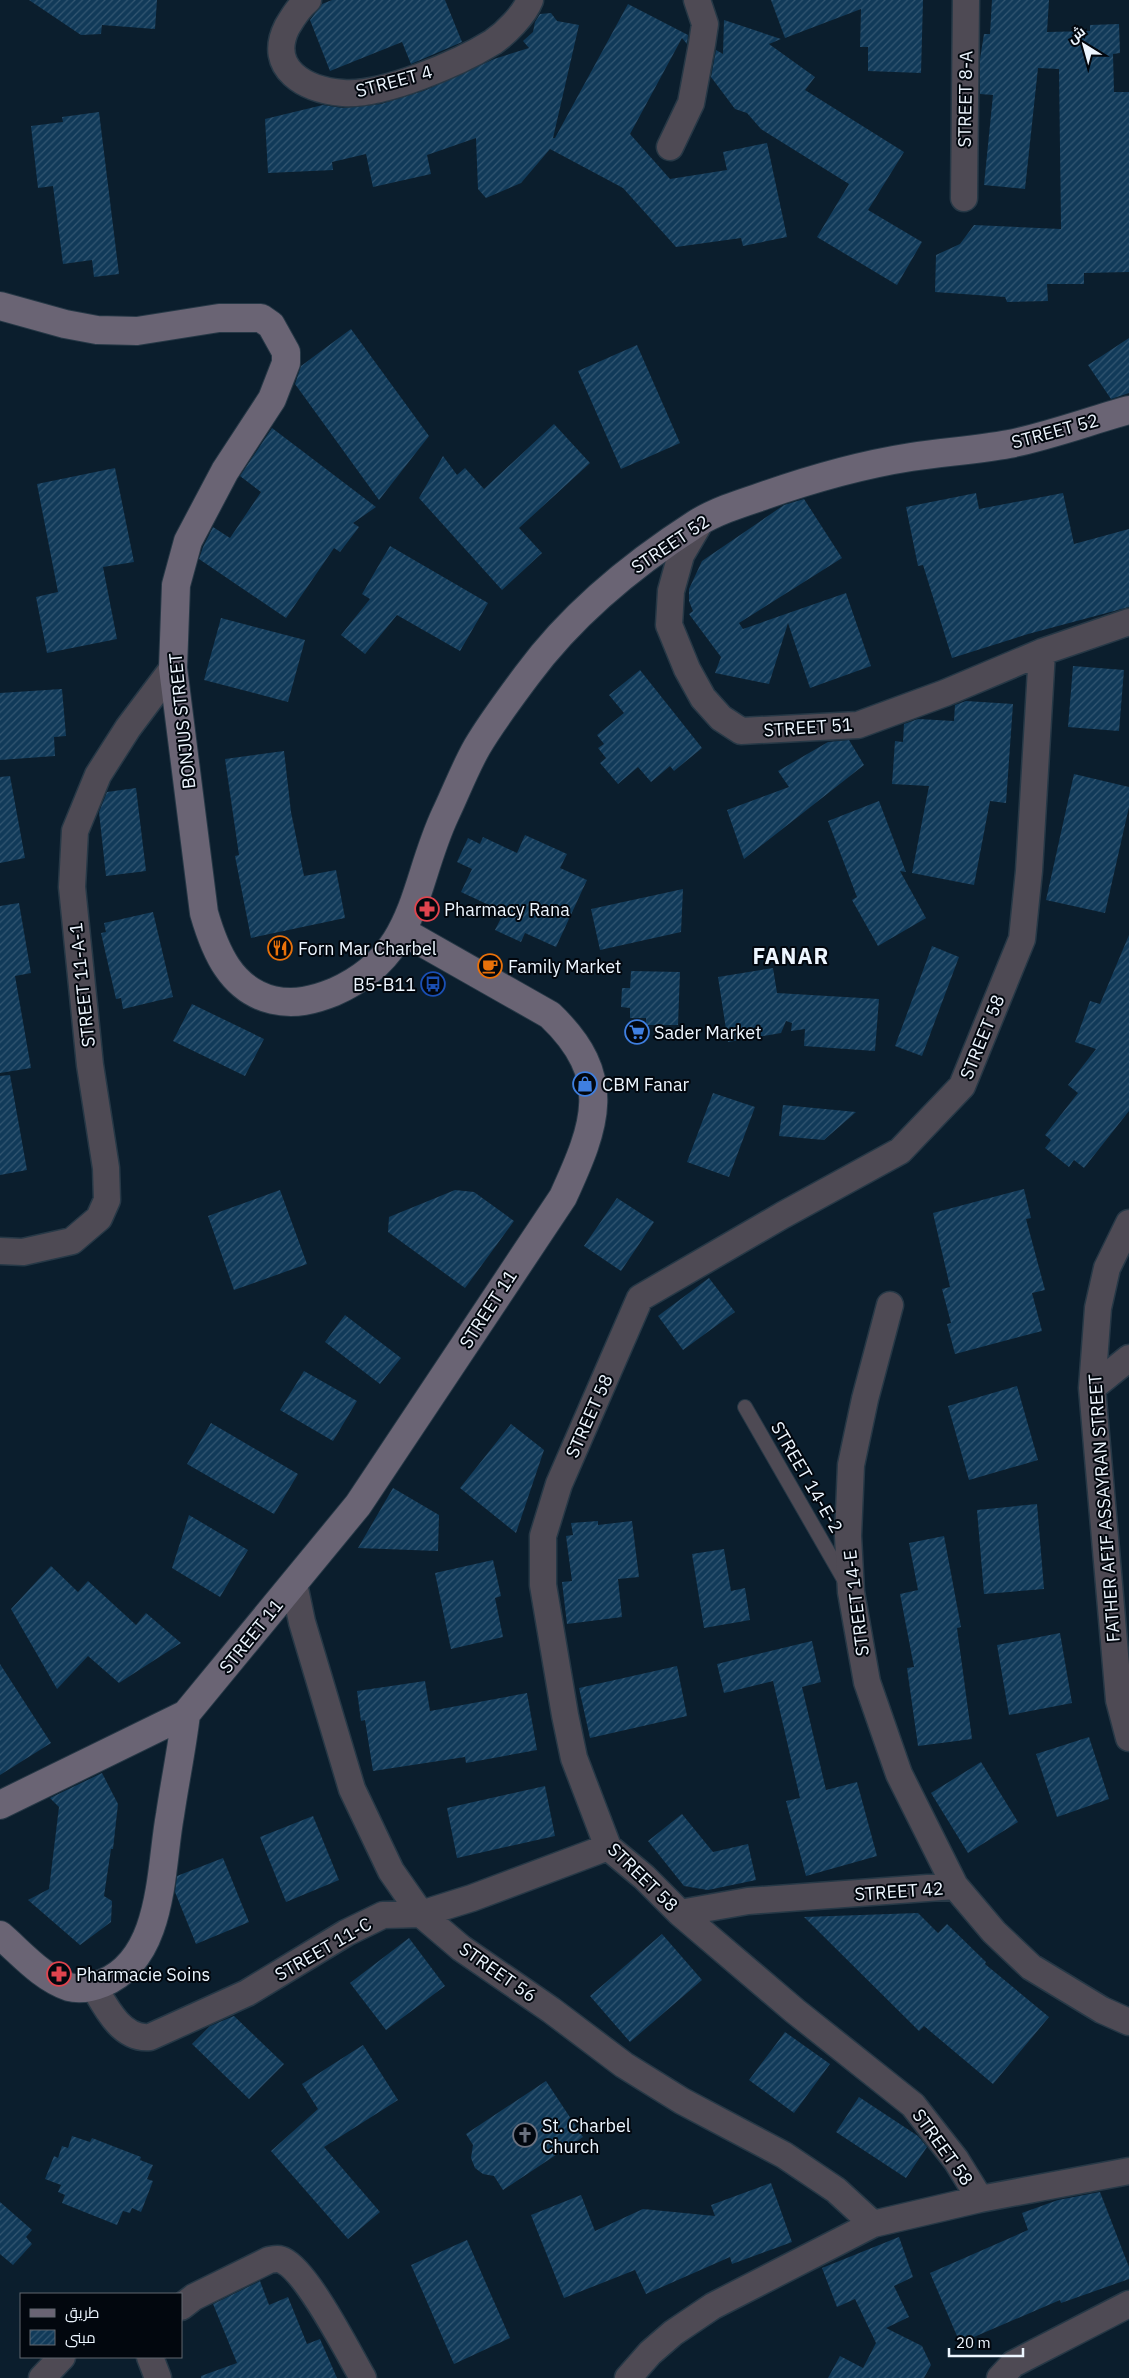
<svg xmlns="http://www.w3.org/2000/svg" width="1129" height="2378" font-family="'IBM Plex Sans',Cairo,sans-serif">
  <style>
    .building { fill: url(#building-hatch) }
    .lines { fill: none; stroke-linecap: round; stroke-linejoin: round }
    .lane-casing { stroke: #263846; stroke-width: 16 }
    .street-casing { stroke: #263846; stroke-width: 29 }
    .secondary-casing { stroke: #263846; stroke-width: 30 }
    .lane { stroke: #4e4a54; stroke-width: 14 }
    .street { stroke: #4e4a54; stroke-width: 26 }
    .secondary { stroke: #6a6474; stroke-width: 28 }
    .labels { text-anchor: middle; dominant-baseline: central; stroke-width: 4; stroke-linejoin: round; paint-order: stroke }
    .street-label { font-size: 18px; fill: #edf6ff; stroke: #02070e }
    .poi-label { font-size: 18px; fill: #edf6ff; stroke: #02070e; text-anchor: start }
    .district-label { font-size: 22px; font-weight: bold; letter-spacing: 1px; fill: #edf6ff; stroke: #02070e }
  </style>
  <defs>
    <pattern id="building-hatch" width="6" height="6" patternUnits="userSpaceOnUse" patternTransform="scale(1.25)"><rect width="6" height="6" fill="#113a59"/><path d="M-1 1l2-2M0 6l6-6M5 7l2-2" fill="none" stroke="#345772"/></pattern>
  </defs>
  <rect width="100%" height="100%" fill="#0b1e2d"/>
  <path class="building" d="M29,0H157L155,29L102,25L101,34L81,35Z
    M332,0H445L462,42L411,64L402,42L330,71L310,20L322,4Z
    M771,0H923L921,73L868,71V47H860L861,9L785,38Z
    M992,0H1049L1047,32L1090,31V25L1119,24L1120,53L1113,54L1114,92H1129V272L1084,273V284H1047L1048,301L1007,302L1005,297L935,292L936,255L960,244L974,225L1061,229L1059,69L1038,68L1025,189L984,185L993,95L980,94V59L984,34H990Z
    M628,4L688,35L687,44L682,38L630,134L670,179L727,170L723,152L767,143L787,237L743,246L741,238L676,247L623,188L550,149L521,183L486,198L478,189L476,138L427,155L431,174L373,187L366,154L332,162L333,170L268,173L265,119L323,105L343,108L381,104L426,90L494,59L529,48L523,41L533,32L535,22L540,14L551,13L557,21L579,25L553,138H555Z
    M724,20L781,39L769,44L815,77L805,90L904,152L868,210L922,242L897,285L817,237L849,184L761,129L747,113L735,109L711,77L716,50L723,54Z
    M99,112L119,274L94,277L92,260L63,264L53,186L38,188L31,126L63,122L62,117Z
    M351,329L429,436L379,500L295,384L301,366Z
    M1129,338V393L1111,399L1088,365Z
    M637,345L680,443L621,469L578,371Z
    M554,424L590,463L519,528L542,553L502,590L419,498L443,456L457,475L465,468L484,489Z
    M272,428L376,507L353,523L359,527L340,552L334,548L286,618L199,559L203,547L213,527L230,538L261,492L240,476Z
    M115,468L134,562L103,567L117,639L47,653L36,597L58,592L37,484Z
    M976,493L979,509L1063,493L1074,544L1129,529V607L1028,634L952,658L923,565L918,566L906,507Z
    M804,499L842,558L739,623L743,629L846,593L871,666L810,688L788,623L769,684L715,673L721,657L689,614L693,611L689,601V589L702,561L784,505Z
    M390,546L488,603L460,651L397,615L365,654L341,635L370,599L362,594Z
    M221,618L305,640L288,702L204,680Z
    M1073,666L1124,670L1119,731L1068,727Z
    M640,670L702,748L674,771L670,766L651,782L638,767L618,784L600,763L606,758L598,748L604,744L597,735L624,713L609,695Z
    M62,689L66,736L54,737L55,756L0,760V693Z
    M966,701L1013,704L1006,803L990,801L974,885L912,873L929,786L892,784L895,741L903,742L904,724L918,719L954,721L955,705Z
    M849,740L864,765L744,859L727,810L789,787L778,771L828,742Z
    M284,751L291,812L304,876L336,870L345,918L251,938L235,856L239,855L225,759Z
    M1074,774L1129,787V807L1105,913L1046,900Z
    M10,776L25,858L0,863V777Z
    M136,788L146,871L106,876L99,812L107,792Z
    M879,801L906,872L900,871L926,918L878,946L852,900L857,897L828,821Z
    M525,835L567,854L560,868L587,880L556,947L525,933L521,942L495,930L504,912L461,892L472,869L457,862L468,838L480,844L483,837L517,853Z
    M683,889L681,932L600,950L591,909Z
    M19,903L31,973L15,976L31,1068L0,1073V906Z
    M153,912L173,997L123,1009L121,998L116,999L101,933L106,932L104,923Z
    M1129,935V1111L1084,1168L1074,1160L1069,1167L1045,1148L1051,1140L1045,1135L1078,1093L1068,1085L1096,1049L1075,1042L1090,1001L1100,1004Z
    M932,946L959,957L922,1056L895,1046Z
    M773,968L777,993L879,999L875,1051L804,1046L805,1029L791,1031L792,1023L786,1021L781,1033L728,1042L718,977Z
    M631,971L680,972L678,1025H646V1018H630V1008L621,1007L622,988H630Z
    M192,1004L264,1039L245,1076L173,1041Z
    M10,1075L27,1170L0,1175V1076Z
    M713,1093L755,1107L729,1177L687,1162Z
    M783,1105L856,1112L824,1140L779,1136Z
    M1024,1189L1031,1218L1026,1219L1045,1290L1032,1293L1042,1331L955,1354L947,1324L951,1323L942,1289L950,1287L933,1213Z
    M280,1190L307,1264L234,1290L208,1216Z
    M455,1190L474,1192L514,1221L465,1288L388,1232L389,1217Z
    M617,1198L654,1222L621,1271L584,1246Z
    M709,1278L735,1312L683,1350L658,1316Z
    M345,1315L401,1358L380,1384L325,1342Z
    M304,1371L357,1401L333,1441L280,1410Z
    M1017,1386L1038,1460L969,1480L948,1406Z
    M211,1423L298,1474L274,1514L187,1464Z
    M511,1424L544,1450L516,1533L460,1488Z
    M393,1488L439,1515L438,1551L358,1548Z
    M1037,1504L1044,1589L984,1594L977,1510Z
    M189,1515L248,1550L220,1597L172,1568Z
    M598,1521V1525L632,1521L639,1577L618,1579L622,1617L567,1624L562,1582L572,1581L566,1536L573,1535L571,1523Z
    M944,1536L961,1627L957,1628L972,1739L918,1746L907,1668L914,1667L900,1594L918,1590L909,1543Z
    M724,1549L731,1591L745,1588L750,1620L704,1628L692,1554Z
    M493,1560L501,1596L495,1598L503,1637L451,1649L435,1573Z
    M51,1566L78,1592L88,1581L136,1625L146,1613L181,1643L119,1683L88,1656L57,1689L11,1609Z
    M1060,1633L1072,1703L1009,1715L997,1645Z
    M812,1641L821,1682L802,1687L826,1790L857,1782L877,1856L806,1876L786,1801L800,1798L773,1681L724,1693L717,1664Z
    M0,1664L51,1743L0,1775Z
    M677,1666L687,1716L590,1738L579,1688Z
    M425,1681L430,1711L527,1693L537,1750L466,1763L465,1757L373,1771L365,1720L361,1721L357,1691Z
    M1089,1737L1109,1799L1057,1817L1036,1754Z
    M981,1762L1018,1822L968,1853L931,1793Z
    M102,1773L118,1804L113,1849H111L104,1896L112,1901L111,1922L80,1945L28,1900L49,1889L59,1807L50,1798Z
    M545,1786L555,1836L457,1858L447,1808Z
    M682,1814L713,1852L748,1844L756,1880L708,1890L684,1886L648,1841Z
    M313,1816L339,1880L286,1902L260,1837Z
    M223,1858L249,1922L196,1944L175,1892L177,1876Z
    M918,1913L938,1933L947,1924L986,1962L985,1964L1049,2017L993,2084L924,2026L919,2031L804,1917Z
    M662,1934L702,1980L630,2042L590,1996Z
    M409,1938L445,1986L386,2030L350,1983Z
    M234,2016L284,2064L249,2099L192,2044L210,2026Z
    M785,2032L830,2064L794,2113L749,2080Z
    M363,2045L398,2100L324,2147L380,2212L348,2239L271,2151L318,2109L302,2084Z
    M546,2081L583,2137L503,2190L494,2176L483,2174L475,2168L471,2158L473,2145L466,2134Z
    M859,2097L918,2136L927,2147L906,2178L836,2132Z
    M72,2136L90,2142L92,2138L141,2157L140,2160L153,2165L147,2179L153,2181L141,2212L132,2208L130,2213L123,2211L117,2225L62,2203L65,2195L58,2192L61,2185L45,2179L54,2156L58,2158L62,2146L68,2148Z
    M771,2183L792,2242L732,2264L730,2257L646,2294L635,2270L564,2298L531,2215L581,2195L595,2231L643,2209L715,2216L711,2205Z
    M1100,2192L1129,2267V2279L1061,2303L1060,2300L960,2343L930,2273L1028,2230L1022,2213L1058,2200Z
    M0,2202L32,2230L26,2237L32,2244L13,2265L0,2254Z
    M899,2237L913,2277L894,2286L909,2317L886,2328L922,2346L931,2365L924,2378H828L840,2356L863,2368L876,2343L855,2299L837,2307L822,2268Z
    M467,2240L510,2338L454,2364L411,2265Z
    M260,2281L269,2305L288,2297L307,2344L320,2339L337,2378H201V2376L237,2363L213,2304Z"/>
  <g class="lines">
    <g class="lane-casing">
      <path id="lane" d="M745,1407L846,1583"/>
    </g>
    <g class="street-casing">
      <path id="street" d="M308,0C298,8 293,17 287,27C266,69 306,90 343,93C383,96 459,63 493,42C506,33 524,15 530,0
        M670,147L691,103L702,44L705,24L697,0
        M964,198L966,0
        M701,521L681,555L671,591L669,625L687,669L703,698L721,718L741,731L858,725L945,693L1042,652L1129,622
        M1129,1223L1107,1268L1098,1308L1092,1388L1119,1700L1129,1738
        M0,1251L23,1252L72,1241L99,1218L107,1200L106,1168L90,1065L72,887L75,831L98,775L128,728L173,668
        M890,1305L865,1399L851,1465L848,1536L851,1592L867,1682L899,1774L955,1886L994,1932L1031,1967L1102,2010L1129,2022
        M1092,1388L1129,1358
        M294,1584L302,1622L352,1789L391,1871L421,1914L461,1948L551,2010L624,2065L682,2101L784,2155L836,2190L873,2224
        M680,1913L748,1901L955,1886
        M94,1987C106,2008 122,2040 150,2037L247,1993L346,1933L383,1915L421,1914L472,1898L608,1847
        M980,2199L956,2160L913,2105L795,2011L680,1913L644,1877L608,1847L574,1758L565,1715L543,1585V1536L559,1484L640,1298L783,1215L900,1151L962,1086L1022,939L1029,871L1042,652
        M181,2307L194,2297L269,2260C275,2259 279,2258 284,2261C308,2273 348,2352 363,2378
        M150,2357L158,2378
        M42,2378L62,2357
        M628,2378L650,2353L673,2333L713,2306L873,2224L980,2199L1129,2171
        M1000,2378L1013,2364L1129,2304"/>
    </g>
    <g class="secondary-casing">
      <path id="secondary" d="M0,306L65,324L97,330L137,331L219,318H261L271,325L286,352V363L272,399L225,471L188,541L176,585L173,668L204,913C215,951 231,990 273,1000C295,1005 314,1000 334,992C418,955 412,886 445,815C456,792 465,768 477,747C491,723 510,698 527,675C572,614 633,564 697,523C717,511 739,504 760,497C808,480 860,465 911,457C943,452 977,450 1009,444C1049,436 1089,421 1129,410
        M0,1805L186,1714L358,1505L563,1197C596,1125 615,1077 550,1015L402,931
        M0,1935C21,1953 42,1978 69,1987C80,1990 93,1987 103,1983C164,1958 160,1869 170,1815C175,1781 182,1748 186,1714"/>
    </g>
    <use href="#lane" class="lane"/>
    <use href="#street" class="street"/>
    <use href="#secondary" class="secondary"/>
  </g>
  <defs>
    <g id="pharmacy-ring" transform="scale(1.25)"><circle r="9.5" fill="#02070e" stroke="#e0444e" stroke-width="1.5"/><path d="M-2-6h4v4h4v4h-4v4h-4v-4h-4v-4h4Z" fill="#e0444e"/></g>
    <g id="restaurant-ring" transform="scale(1.25)"><circle r="9.5" fill="#02070e" stroke="#e8710a" stroke-width="1.5"/><path d="M-5-6h1v4h1v-4h1v4h1v-4h1v5L-1.5 .5V6h-2V.5L-5-1ZM5-6V6H3V1.5H1.5Q1.5-4 5-6Z" fill="#e8710a"/></g>
    <g id="cafe-ring" transform="scale(1.25)"><circle r="9.5" fill="#02070e" stroke="#e8710a" stroke-width="1.5"/><path d="M-5.5-4.5H6V0H3Q3 3.5 0 3.5H-2.5Q-5.5 3.5-5.5 0ZM3-3.2v2h1.7v-2ZM-6 4.5H4V6H-6Z" fill="#e8710a"/></g>
    <g id="bus-ring" transform="scale(1.25)"><circle r="9.5" fill="#02070e" stroke="#1a4fb4" stroke-width="1.5"/><path d="M-5-6H5V4H4V6H2V4H-2V6H-4V4H-5ZM-3.5-4V0h7V-4ZM-3.5 1.2v1.5H-2V1.2ZM2 1.2v1.5H3.5V1.2Z" fill="#1a4fb4"/></g>
    <g id="supermarket-ring" transform="scale(1.25)"><circle r="9.5" fill="#02070e" stroke="#3f7fe0" stroke-width="1.5"/><path d="M-6-5.5h2.5l.6 2H6L4.5 2H-2.5L-4.4-4H-6ZM-1.5 3.2a1.3 1.3 0 1 0 .1 0ZM3 3.2a1.3 1.3 0 1 0 .1 0Z" fill="#3f7fe0"/></g>
    <g id="shop-ring" transform="scale(1.25)"><circle r="9.5" fill="#02070e" stroke="#3f7fe0" stroke-width="1.5"/><path d="M-5-2.5h2.3a2.7 3.5 0 0 1 5.4 0H5L5.5 6h-11ZM-1.5-2.5h3a1.5 2.3 0 0 0-3 0Z" fill="#3f7fe0"/></g>
    <g id="church-ring" transform="scale(1.25)"><circle r="9.5" fill="#02070e" stroke="#6b7280" stroke-width="1.5"/><path d="M-1.2-6h2.4v3.5h3.3v2.4h-3.3V6h-2.4V-.1h-3.3v-2.4h3.3Z" fill="#6b7280"/></g>
  </defs>
  <g fill-rule="evenodd">
    <use href="#pharmacy-ring" x="427" y="909"/>
    <use href="#restaurant-ring" x="280" y="948"/>
    <use href="#cafe-ring" x="490" y="966"/>
    <use href="#bus-ring" x="433" y="984"/>
    <use href="#supermarket-ring" x="637" y="1032"/>
    <use href="#shop-ring" x="585" y="1084"/>
    <use href="#pharmacy-ring" x="59" y="1974"/>
    <use href="#church-ring" x="525" y="2135"/>
  </g>
  <g class="labels">
    <g class="street-label">
      <text transform="translate(394 81) rotate(-15)">STREET 4</text>
      <text transform="translate(965 99) rotate(-89)">STREET 8-A</text>
      <text transform="translate(1055 431) rotate(-15)">STREET 52</text>
      <text transform="translate(670 544) rotate(-34)">STREET 52</text>
      <text transform="translate(182 721) rotate(-96)">BONJUS STREET</text>
      <text transform="translate(808 727) rotate(-4)">STREET 51</text>
      <text transform="translate(82 985) rotate(-96)">STREET 11-A-1</text>
      <text transform="translate(982 1037) rotate(-68)">STREET 58</text>
      <text transform="translate(488 1309) rotate(-57)">STREET 11</text>
      <text transform="translate(589 1416) rotate(-66)">STREET 58</text>
      <text transform="translate(807 1477) rotate(60)">STREET 14-E-2</text>
      <text transform="translate(1104 1508) rotate(-94)">FATHER AFIF ASSAYRAN STREET</text>
      <text transform="translate(856 1603) rotate(-97)">STREET 14-E</text>
      <text transform="translate(251 1636) rotate(-51)">STREET 11</text>
      <text transform="translate(643 1877) rotate(44)">STREET 58</text>
      <text transform="translate(899 1891) rotate(-4)">STREET 42</text>
      <text transform="translate(323 1949) rotate(-30)">STREET 11-C</text>
      <text transform="translate(498 1972) rotate(35)">STREET 56</text>
      <text transform="translate(943 2147) rotate(54)">STREET 58</text>
    </g>
    <g class="poi-label">
      <text x="444" y="909">Pharmacy Rana</text>
      <text x="298" y="948">Forn Mar Charbel</text>
      <text x="508" y="966">Family Market</text>
      <text x="416" y="984" text-anchor="end">B5-B11</text>
      <text x="654" y="1032">Sader Market</text>
      <text x="602" y="1084">CBM Fanar</text>
      <text x="76" y="1974">Pharmacie Soins</text>
      <text x="542" y="2125">St. Charbel<tspan x="542" dy="21">Church</tspan></text>
    </g>
    <g class="district-label">
      <text x="791" y="955">FANAR</text>
    </g>
  </g>
  <rect x="20" y="2293" width="162" height="65" fill="#02070e" stroke="#60676e"/>
  <rect x="30" y="2309" width="25" height="8" fill="#6a6474" stroke="#60676e"/>
  <text x="65" y="2318" font-size="15" fill="#edf6ff">طريق</text>
  <rect x="30" y="2330" width="25" height="15" fill="url(#building-hatch)" stroke="#60676e"/>
  <text x="65" y="2343" font-size="15" fill="#edf6ff">مبنى</text>
  <g transform="translate(1084 45) rotate(323)" stroke="#02070e" stroke-width="4" paint-order="stroke">
  <path d="M0-4L9 19L0 12L-9 19Z" fill="#edf6ff"/>
  <text y="-8" font-size="14" font-weight="bold" text-anchor="middle" fill="#edf6ff">ش</text>
  </g>
  <path d="M949 2348v8h74v-8" fill="none" stroke="#edf6ff" stroke-width="2.5"/>
  <text x="956" y="2348" font-size="15" fill="#edf6ff" stroke="#02070e" stroke-width="4" paint-order="stroke">20 m</text>
</svg>
